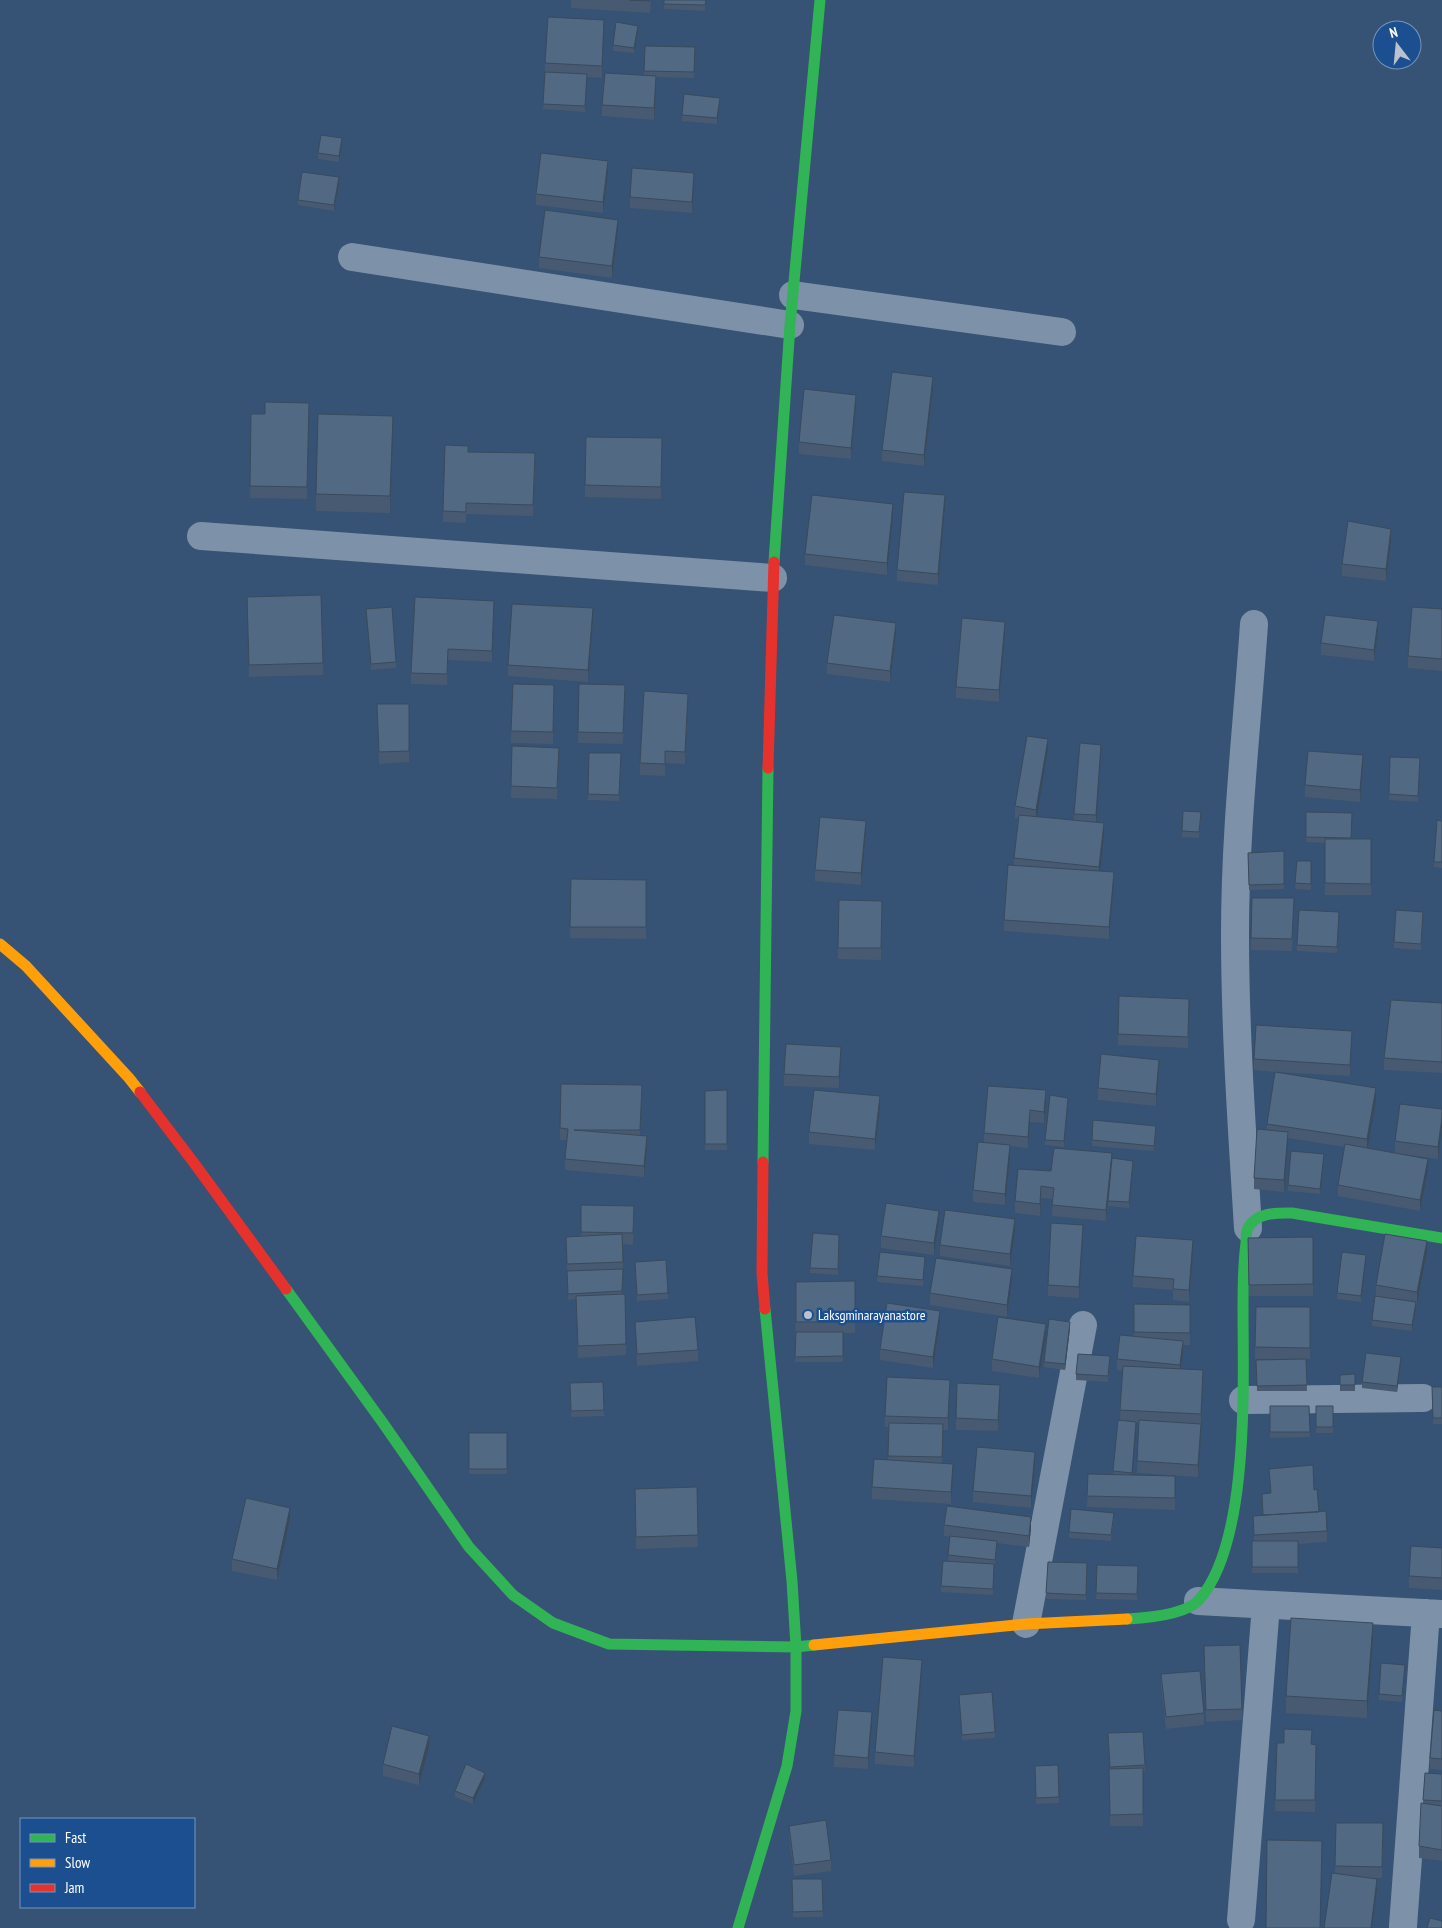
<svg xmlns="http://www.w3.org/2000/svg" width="1442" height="1928" font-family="'PT Sans Narrow',sans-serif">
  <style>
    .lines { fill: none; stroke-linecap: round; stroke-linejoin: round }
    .street { stroke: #7d92a8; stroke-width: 28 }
    .fast { stroke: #30b455; stroke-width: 11 }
    .slow { stroke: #ff9f0a; stroke-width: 11 }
    .jam { stroke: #e5322d; stroke-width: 11 }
    .wall { fill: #475a72 }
    .shaded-wall { fill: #394a5c }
    .building { fill: #526984; stroke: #394a5c }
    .poi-dot { fill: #b9c2ce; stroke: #1b4f8f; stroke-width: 2 }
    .labels { text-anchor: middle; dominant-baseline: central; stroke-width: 5; stroke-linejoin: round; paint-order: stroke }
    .poi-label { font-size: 14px; fill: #fff; stroke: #1b4f8f; text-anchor: start }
  </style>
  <rect width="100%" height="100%" fill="#365274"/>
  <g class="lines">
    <path class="street" d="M352,257L790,325
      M793,295L1062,332
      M201,536L773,578
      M1248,1228C1242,1130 1235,1032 1235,933C1235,830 1247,727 1254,624
      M1243,1400L1423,1398
      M1198,1601L1442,1614
      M1026,1624L1083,1325
      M1241,1920L1266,1605
      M1403,1926L1426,1613"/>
    <path class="fast" d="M774,562L790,325L820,0
      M763,1162L768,768
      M286,1289L383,1423L469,1547L513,1595L553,1623L609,1644L796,1647L814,1645
      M1127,1619C1146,1618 1185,1615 1199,1600C1250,1542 1243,1383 1243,1308C1243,1286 1243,1265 1246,1243C1246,1239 1246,1232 1248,1228C1256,1212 1277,1213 1292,1213L1442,1238
      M738,1928L787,1766L796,1711V1647L792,1581L765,1309"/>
    <path class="slow" d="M0,944L26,966L129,1078L140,1092
      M814,1645L1026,1624L1127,1619"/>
    <path class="jam" d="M768,768L774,562
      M140,1092L194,1163L286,1289
      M763,1162L762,1273L765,1309"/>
  </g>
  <path class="wall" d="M571,0H651L650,13L571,8Z
    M664,0H706L705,11L664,9Z
    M604,32L602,78L587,77L585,112L543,109L545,75V63Z
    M638,32L634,53L613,51V45Z
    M645,46L695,47L694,78L656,77V88L654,120L602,116V105L644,76Z
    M720,103L717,124L682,121V115Z
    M342,144L339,162L318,159V153Z
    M608,173L603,213L536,205V194Z
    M339,183L334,211L298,205V200Z
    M694,185L692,213L630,208V197Z
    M618,231L612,278L539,268V257Z
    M933,389L924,466L882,461V450Z
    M309,403L307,499L250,498L251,414H265Z
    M856,406L851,459L799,454V442Z
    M393,433L390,513L316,511V494Z
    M662,438L661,499L585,497V485Z
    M468,452L535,465L533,516L466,514V523L443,522V511Z
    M945,507L938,585L897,581V570Z
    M893,516L887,575L805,565V554Z
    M1391,541L1386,581L1342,576V564Z
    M247,608L323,663V675L249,677Z
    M366,609L396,662V668L371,670Z
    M1442,609V671L1408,668V656Z
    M494,612L492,662L448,660L447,685L411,684V673Z
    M593,620L588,682L508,676V665Z
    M1378,632L1374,661L1321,655V643Z
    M896,634L890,682L827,674V663Z
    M1005,634L999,702L956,698V687Z
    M554,685L553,744L511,743V731Z
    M625,685L623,744L578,743V732Z
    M377,704H409V762L379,764Z
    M688,705L685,764L665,763V776L640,775V763Z
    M512,746L559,759L557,799L511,798Z
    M1048,750L1036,817L1074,820V814L1101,756L1096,823L1104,835L1099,871L1114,884L1109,939L1004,931V920L1014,865V858L1018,818H1015V806Z
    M589,753H621L619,801L588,800Z
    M1390,757L1420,758L1418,802L1389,800Z
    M1363,767L1360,802L1305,797V785Z
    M1306,812L1352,813L1351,839H1371V895H1325V843L1306,842Z
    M1201,818L1199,838L1182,837V831Z
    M1442,821V868L1434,867V862Z
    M866,833L861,885L815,881V870Z
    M1284,851V889L1249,890L1248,853Z
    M1297,861H1311V890L1295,889Z
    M571,879L646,880V939L570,938Z
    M1294,898L1292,951L1251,950V938Z
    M882,901L881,960L838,959V948Z
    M1423,917L1421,950L1394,948V942Z
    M1339,918L1337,953L1297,951V945Z
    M1442,1003V1073L1384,1070V1058Z
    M1189,1010L1188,1048L1118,1045V1034Z
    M1352,1043L1350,1076L1275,1072L1376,1100L1367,1148L1428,1171L1420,1211L1338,1196V1185L1345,1147L1288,1138L1284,1192L1254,1189V1178L1267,1130V1124L1275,1072L1254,1070V1059Z
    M841,1059L839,1088L784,1086V1074Z
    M1159,1072L1156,1106L1098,1100V1088Z
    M642,1085L640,1136L647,1148L644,1177L565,1170V1159L567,1140H560V1128Z
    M727,1090V1150H705V1091Z
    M1046,1102L1044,1123L1030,1122L1028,1148L1010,1146V1157L1005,1205L973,1202V1190L984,1143V1133Z
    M1068,1103L1064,1147L1045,1145V1140Z
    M880,1107L875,1150L809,1144V1132Z
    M1442,1109L1438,1159L1395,1153V1141Z
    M1156,1131L1154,1151L1092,1146V1140Z
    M1112,1158L1133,1167L1129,1208L1108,1206L1106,1221L1052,1216L1053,1199L1041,1198L1040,1216L1015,1213V1201L1051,1171Z
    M1324,1160L1320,1194L1288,1191V1185Z
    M634,1218L633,1245L623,1244V1273L622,1294L626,1344V1355L578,1358L576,1299L568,1300L566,1237L581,1236V1232Z
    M939,1222L934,1255L881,1248V1236Z
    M1015,1231L1010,1266L940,1256V1245Z
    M839,1235L838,1275L810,1273V1268Z
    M1083,1236L1079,1298L1048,1296V1285Z
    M1313,1237V1296H1249L1248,1238Z
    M1193,1252L1189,1302L1173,1300V1290L1133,1287V1276Z
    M1427,1252L1417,1304H1416V1308L1412,1331L1372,1326V1320L1376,1296V1285Z
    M1366,1261L1361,1302L1337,1299V1293Z
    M925,1262L923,1286L877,1282V1276Z
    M635,1268L668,1293V1299L637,1301Z
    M855,1281V1333H843V1362H795L796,1282Z
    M1012,1281L1007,1317L930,1305V1293Z
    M1134,1304L1190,1305V1345H1183L1181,1369L1203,1382L1201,1424V1436L1198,1477L1137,1473L1139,1423L1136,1422L1132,1475L1175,1476V1510L1087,1507L1088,1474H1113L1120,1420L1122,1371L1117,1370V1359L1134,1336Z
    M1310,1307V1359H1255V1347Z
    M635,1322L698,1350V1361L637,1366Z
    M940,1323L933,1368L880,1360V1349Z
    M1070,1328L1065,1370L1044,1367V1362Z
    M1046,1335L1039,1378L992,1371V1359Z
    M1306,1359L1307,1391H1257L1256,1360Z
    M1110,1362L1108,1382L1076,1380V1374Z
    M1401,1362L1397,1392L1362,1388V1382Z
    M1355,1374V1391H1340V1375Z
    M603,1382L604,1416L571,1417L570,1383Z
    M1432,1387H1442V1424H1433Z
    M950,1392L948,1430H943L942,1463L953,1475L951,1504L872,1499V1487L888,1460L889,1427H885V1416Z
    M1000,1397L998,1431L956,1430V1418Z
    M1270,1406H1309L1310,1437L1270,1438Z
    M1316,1406H1333V1433H1316Z
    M469,1433H507V1474H469Z
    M1035,1464L1031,1508L973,1502V1491Z
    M1269,1469L1314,1490L1319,1512L1327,1531V1542L1298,1544V1573H1252V1541H1254L1253,1516L1263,1515L1262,1494L1270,1493Z
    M697,1487L698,1547L636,1549L635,1500Z
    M290,1519L277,1580L232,1571V1559Z
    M1114,1519L1111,1541L1069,1538V1532Z
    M944,1525L1031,1528L1029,1547L997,1543L995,1565H994L993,1595L941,1592V1586L948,1561L950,1537L944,1536Z
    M1442,1548V1590L1409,1588V1576Z
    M1048,1562L1087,1563L1086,1600L1046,1599Z
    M1097,1565L1138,1566L1137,1600L1096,1599Z
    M1373,1640L1367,1718L1286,1713V1696Z
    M1204,1646L1242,1709V1720L1206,1722Z
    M1405,1670L1402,1702L1379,1700V1694Z
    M922,1671L914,1767L875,1764V1752Z
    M1161,1674L1204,1713V1725L1166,1729L1161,1685Z
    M959,1695L995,1732V1738L962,1740Z
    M1442,1711V1770L1430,1769V1758Z
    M872,1724L868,1769L834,1767V1755Z
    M1143,1732L1145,1771H1143V1826H1110L1109,1780L1110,1769L1108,1739Z
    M1277,1743L1316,1745L1315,1812L1275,1811Z
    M429,1747L419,1785L383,1776V1764Z
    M1058,1765L1059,1803L1036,1804L1035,1766Z
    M1425,1773L1442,1774V1861L1419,1858V1846L1423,1804Z
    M485,1778L473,1804L455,1797V1791Z
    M1383,1823L1382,1878H1374L1377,1890L1372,1928H1324L1335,1873V1866Z
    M789,1826L831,1860V1871L794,1876L789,1837Z
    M792,1879H822L823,1917H793Z"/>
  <path class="shaded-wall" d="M604,20V32L602,78V66Z
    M638,26V32L634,53V48Z
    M656,76V88L654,120V108Z
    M720,98V103L717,124V118Z
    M342,138V144L339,162V156Z
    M608,161V173L603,213V202Z
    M694,173V185L692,213V202Z
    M339,177V183L334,211V205Z
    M618,220V231L612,278V266Z
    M933,377V389L924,466V455Z
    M856,395V406L851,459V448Z
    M393,416V433L390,513V496Z
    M945,495V507L938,585V574Z
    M893,504V516L887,575V563Z
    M1391,529V541L1386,581V569Z
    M494,601V612L492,662V651Z
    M593,608V620L588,682V670Z
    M1378,621V632L1374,661V650Z
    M1005,622V634L999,702V690Z
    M896,623V634L890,682V671Z
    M688,694V705L685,764V752Z
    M1048,739V750L1036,821V810Z
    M1101,745V756L1096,827V815Z
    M1363,755V767L1360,802V790Z
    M866,821V833L861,885V873Z
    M1104,823V835L1099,879V867Z
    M1114,872V884L1109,939V927Z
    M1352,1031V1043L1350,1076V1065Z
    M841,1047V1059L839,1088V1077Z
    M1159,1060V1072L1156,1106V1094Z
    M1376,1088V1100L1367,1151V1139Z
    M1046,1090V1102L1044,1123V1112Z
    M880,1096V1107L875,1150V1139Z
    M1068,1098V1103L1064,1147V1141Z
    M1030,1110V1122L1028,1148V1137Z
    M1442,1117V1128L1438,1159V1147Z
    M1288,1132V1143L1284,1192V1180Z
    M647,1136V1148L644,1177V1166Z
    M1010,1145V1157L1005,1205V1194Z
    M1112,1153V1164L1106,1221V1210Z
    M1324,1154V1160L1320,1194V1189Z
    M1428,1159V1171L1420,1211V1200Z
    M1133,1161V1167L1129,1208V1202Z
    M1041,1186V1198L1040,1216V1204Z
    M939,1211V1222L934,1255V1243Z
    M1015,1219V1231L1010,1266V1254Z
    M1083,1225V1236L1079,1298V1287Z
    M1193,1240V1252L1189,1302V1290Z
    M1427,1241V1252L1417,1304V1292Z
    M1366,1255V1261L1361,1302V1296Z
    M1012,1269V1281L1007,1317V1305Z
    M1416,1302V1308L1412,1331V1325Z
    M940,1311V1323L933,1368V1357Z
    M1070,1322V1328L1065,1370V1364Z
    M1046,1324V1335L1039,1378V1367Z
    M1183,1341V1352L1180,1377V1365Z
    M1401,1357V1362L1397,1392V1386Z
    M1203,1370V1382L1201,1426V1414Z
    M950,1380V1392L948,1430V1418Z
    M1000,1385V1397L998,1431V1420Z
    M1136,1422V1428L1132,1479V1473Z
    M1201,1424V1436L1198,1477V1465Z
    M1035,1452V1464L1031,1508V1496Z
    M953,1464V1475L951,1504V1492Z
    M290,1508V1519L277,1580V1569Z
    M1031,1517V1528L1029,1547V1536Z
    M1373,1623V1640L1367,1718V1701Z
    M922,1660V1671L914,1767V1756Z
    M872,1712V1724L868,1769V1758Z
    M429,1736V1747L419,1785V1774Z
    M485,1773V1778L473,1804V1798Z
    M1377,1879V1890L1372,1928H1371Z"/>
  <path class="building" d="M629,0H650V1Z
    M664,0H706L705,5L664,4Z
    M548,17L604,20L602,66L545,63Z
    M616,22L638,26L634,48L613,45Z
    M645,46L695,47L694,72L644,71Z
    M545,72L587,74L585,106L543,104Z
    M605,73L656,76L654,108L602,105Z
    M684,94L720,98L717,118L682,115Z
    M321,135L342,138L339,156L318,153Z
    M541,153L608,161L603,202L536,194Z
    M632,168L694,173L692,202L630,197Z
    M302,172L339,177L334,205L298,200Z
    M545,210L618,220L612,266L539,257Z
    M892,372L933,377L924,455L882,450Z
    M804,389L856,395L851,448L799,442Z
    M265,402L309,403L307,487L250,486L251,414H265Z
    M318,414L393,416L390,496L316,494Z
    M586,437L662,438L661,487L585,485Z
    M445,445L468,446V452L535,453L533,505L466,503V512L443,511Z
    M904,492L945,495L938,574L897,570Z
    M812,495L893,504L887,563L805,554Z
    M1348,521L1391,529L1386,569L1342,564Z
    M321,595L323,663L249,665L247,597Z
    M415,597L494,601L492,651L448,649L447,674L411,673Z
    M512,604L593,608L588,670L508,665Z
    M392,607L396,662L371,664L366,609Z
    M1412,607L1442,609V659L1408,656Z
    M834,615L896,623L890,671L827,663Z
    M1325,615L1378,621L1374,650L1321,643Z
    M962,618L1005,622L999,690L956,687Z
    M513,684L554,685L553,732L511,731Z
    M579,684L625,685L623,733L578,732Z
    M644,691L688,694L685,752L665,751V764L640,763Z
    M377,704H409V751L379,752Z
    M1027,736L1048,739L1036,810L1015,806Z
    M1080,743L1101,745L1096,815L1074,814Z
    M512,746L559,748L557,788L511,786Z
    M1308,751L1363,755L1360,790L1305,785Z
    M589,753H621L619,795L588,794Z
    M1390,757L1420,758L1418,796L1389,794Z
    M1183,811L1201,812L1199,832L1182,831Z
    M1306,812L1352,813L1351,838L1306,837Z
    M1019,815L1104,823L1099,867L1014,858Z
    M820,817L866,821L861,873L815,870Z
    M1437,820L1442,821V862H1434Z
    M1325,839H1371V884L1325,883Z
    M1284,851V884L1249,885L1248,853Z
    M1297,861H1311V884L1295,883Z
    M1008,865L1114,872L1109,927L1004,920Z
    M571,879L646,880V927H570Z
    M1252,898H1294L1292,939L1251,938Z
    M839,900L882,901L881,948H838Z
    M1299,910L1339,912L1337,947L1297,945Z
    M1396,910L1423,912L1421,944L1394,942Z
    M1119,996L1189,999L1188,1037L1118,1034Z
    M1391,1000L1442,1003V1062L1384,1058Z
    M1256,1025L1352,1031L1350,1065L1254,1059Z
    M786,1044L841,1047L839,1077L784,1074Z
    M1101,1054L1159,1060L1156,1094L1098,1088Z
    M1275,1072L1376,1088L1367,1139L1267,1124Z
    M561,1084L642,1085L640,1130H574L647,1136L644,1166L565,1159L568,1129L560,1128Z
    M988,1086L1046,1090L1044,1112L1030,1110L1028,1137L984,1133Z
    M727,1090V1144H705V1091Z
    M814,1090L880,1096L875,1139L809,1132Z
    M1050,1095L1068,1098L1064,1141L1045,1140Z
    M1400,1104L1442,1109V1117L1438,1147L1395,1141Z
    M1093,1120L1156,1126L1154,1146L1092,1140Z
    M1257,1129L1288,1132L1284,1180L1254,1178Z
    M978,1142L1010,1145L1005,1194L973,1190Z
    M1345,1144L1428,1159L1420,1200L1338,1185Z
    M1054,1148L1112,1153L1106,1210L1052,1205L1054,1188L1041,1186L1040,1204L1015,1201L1018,1169L1051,1171Z
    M1291,1151L1324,1154L1320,1189L1288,1185Z
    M1112,1158L1133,1161L1129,1202L1108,1201Z
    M886,1203L939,1211L934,1243L881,1236Z
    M581,1205L634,1206L633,1233L581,1232Z
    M945,1210L1015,1219L1010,1254L940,1245Z
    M1051,1223L1083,1225L1079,1287L1048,1285Z
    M813,1233L839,1235L838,1269L810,1268Z
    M622,1234L623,1262L567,1264L566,1237Z
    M1385,1234L1427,1241L1417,1292L1376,1285Z
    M1136,1236L1193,1240L1189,1290L1173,1289L1174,1279L1133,1276Z
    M1313,1237V1284L1249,1285L1248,1238Z
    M880,1252L925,1257L923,1280L877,1276Z
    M1342,1252L1366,1255L1361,1296L1337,1293Z
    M936,1258L1012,1269L1007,1305L930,1293Z
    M666,1260L668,1293L637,1295L635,1262Z
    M623,1269L622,1291L568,1294L567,1271Z
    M855,1281V1322H796V1282Z
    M625,1294L626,1344L578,1346L576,1296Z
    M1375,1296L1416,1302L1412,1325L1372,1320Z
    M887,1303L940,1311L933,1357L880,1349Z
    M1134,1304L1190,1305V1333L1134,1332Z
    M1256,1307H1310V1348L1255,1347Z
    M695,1317L698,1350L637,1354L635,1322Z
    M998,1317L1046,1324L1039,1367L992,1359Z
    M1049,1319L1070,1322L1065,1364L1044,1362Z
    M796,1332H843V1356L795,1357Z
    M1120,1335L1183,1341L1180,1365L1117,1359Z
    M1366,1353L1401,1357L1397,1386L1362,1382Z
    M1078,1354L1110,1356L1108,1376L1076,1374Z
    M1306,1359L1307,1385L1257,1386L1256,1360Z
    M1123,1366L1203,1370L1201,1414L1120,1410Z
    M1355,1374V1385H1340V1375Z
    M887,1377L950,1380L948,1418L885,1416Z
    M603,1382L604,1410L571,1411L570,1383Z
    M957,1383L1000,1385L998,1420L956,1418Z
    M1432,1387H1442V1418H1433Z
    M1270,1406H1309L1310,1432H1270Z
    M1316,1406H1333V1427H1316Z
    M1118,1420L1136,1422L1132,1473L1113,1471Z
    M1139,1420L1201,1424L1198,1465L1137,1461Z
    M889,1423L943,1424L942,1457L888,1456Z
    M469,1433H507V1469H469Z
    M977,1447L1035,1452L1031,1496L973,1491Z
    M874,1459L953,1464L951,1492L872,1487Z
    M1313,1465L1314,1490L1317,1489L1319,1512L1263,1515L1262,1494L1271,1493L1269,1469Z
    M1088,1474L1175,1476V1498L1087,1496Z
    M697,1487L698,1535L636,1537L635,1489Z
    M246,1498L290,1508L277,1569L232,1559Z
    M947,1506L1031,1517L1029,1536L944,1525Z
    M1071,1509L1114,1513L1111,1535L1069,1532Z
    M1326,1511L1327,1531L1254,1535L1253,1516Z
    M950,1536L997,1541L995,1560L948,1555Z
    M1252,1541H1298V1567H1252Z
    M1411,1546L1442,1548V1578L1409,1576Z
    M943,1561L994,1564L993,1589L941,1586Z
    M1048,1562L1087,1563L1086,1595L1046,1593Z
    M1097,1565L1138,1566L1137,1594L1096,1593Z
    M1291,1618L1373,1623L1367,1701L1286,1696Z
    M1240,1645L1242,1709L1206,1710L1204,1646Z
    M883,1657L922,1660L914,1756L875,1752Z
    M1381,1663L1405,1665L1402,1696L1379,1694Z
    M1200,1671L1204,1713L1166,1717L1161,1674Z
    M992,1692L995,1732L962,1735L959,1695Z
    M838,1710L872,1712L868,1758L834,1755Z
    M1434,1710L1442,1711V1759L1430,1758Z
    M392,1726L429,1736L419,1774L383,1764Z
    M1284,1729L1312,1730L1311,1744L1316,1745L1315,1800H1275L1277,1743H1284Z
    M1143,1732L1145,1765L1110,1767L1108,1733Z
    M466,1764L485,1773L473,1798L455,1791Z
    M1058,1765L1059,1797L1036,1798L1035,1766Z
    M1143,1768V1814L1110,1815L1109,1769Z
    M1425,1773L1442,1774V1801L1423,1800Z
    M1421,1803L1442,1806V1850L1419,1846Z
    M826,1820L831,1860L794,1865L789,1826Z
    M1336,1823H1383L1382,1867L1335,1866Z
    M1267,1840L1322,1841L1320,1928H1266Z
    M1332,1873L1377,1879L1371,1928H1324Z
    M792,1879H822L823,1911L793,1912Z
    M1430,1918L1442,1921V1928H1427Z"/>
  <circle class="poi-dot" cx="808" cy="1315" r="5"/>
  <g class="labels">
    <g class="poi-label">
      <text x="818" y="1315">Laksgminarayanastore</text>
    </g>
  </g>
  <rect x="20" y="1818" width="175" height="90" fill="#1b4f8f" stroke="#7695bc"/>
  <rect x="30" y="1834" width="25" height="8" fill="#30b455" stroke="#7695bc"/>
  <text x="65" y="1843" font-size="15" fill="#ffffff">Fast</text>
  <rect x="30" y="1859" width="25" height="8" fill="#ff9f0a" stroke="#7695bc"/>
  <text x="65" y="1868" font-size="15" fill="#ffffff">Slow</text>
  <rect x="30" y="1884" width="25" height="8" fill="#e5322d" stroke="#7695bc"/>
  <text x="65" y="1893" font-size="15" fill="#ffffff">Jam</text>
  <g transform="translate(1397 45) rotate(344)"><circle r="24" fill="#1b4f8f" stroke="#7695bc"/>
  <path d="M0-4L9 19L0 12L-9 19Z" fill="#b9c2ce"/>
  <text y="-8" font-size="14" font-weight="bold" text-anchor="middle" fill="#ffffff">N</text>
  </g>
</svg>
